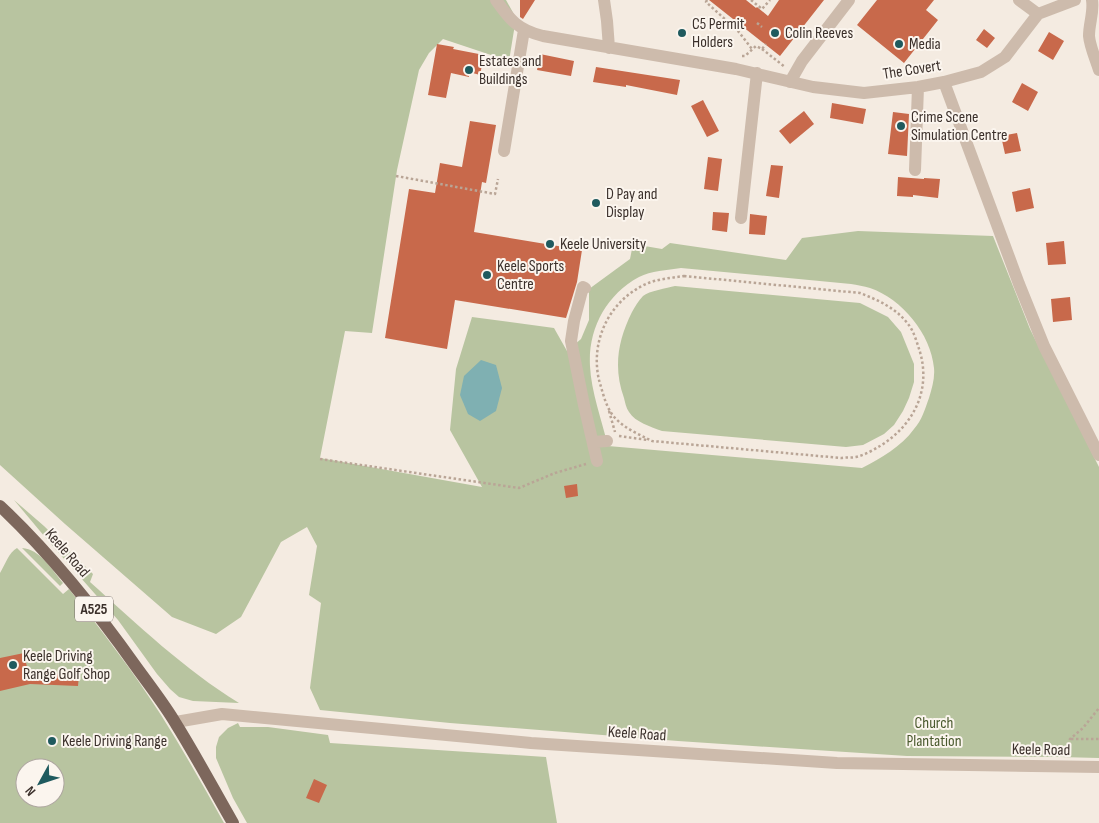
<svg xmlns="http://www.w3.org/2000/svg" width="1099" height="823" font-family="'Sofia Sans Condensed',sans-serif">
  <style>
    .green { fill: #b8c4a0; fill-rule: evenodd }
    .water { fill: #7fb0b2 }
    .building { fill: #c8694b }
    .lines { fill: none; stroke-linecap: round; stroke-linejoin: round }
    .path { stroke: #b9a596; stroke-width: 2.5; stroke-dasharray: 2.5 2.5; stroke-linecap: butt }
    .minor { stroke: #cdbbac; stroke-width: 12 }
    .major { stroke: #7d675c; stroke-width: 12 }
    .poi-dot { fill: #1f5a5e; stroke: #fbf5ee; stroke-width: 2 }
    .labels { text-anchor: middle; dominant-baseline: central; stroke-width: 4; stroke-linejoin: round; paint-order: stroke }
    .shield { fill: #fbf5ee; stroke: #756b66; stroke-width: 1 }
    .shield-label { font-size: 15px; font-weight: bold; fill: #3b302b }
    .poi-label { font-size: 16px; fill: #3b302b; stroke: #fbf5ee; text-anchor: start }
    .street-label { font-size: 16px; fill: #3b302b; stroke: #fbf5ee }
    .park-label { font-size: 16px; fill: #4a5a2e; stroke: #fbf5ee }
  </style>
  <rect width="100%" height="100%" fill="#f4ebe1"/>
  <path class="green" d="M0,0H506L516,18L509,61L443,39L429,53L419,70L397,170L372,333L345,331L320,458L482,487L450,430L456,369L472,317L554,328L567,351L581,339L589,320V289L630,259L633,244L662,249L670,243L786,260L802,238L858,231L993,236L1030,329L1099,467V758L1060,757L907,756L678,741L450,723L320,710L310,688L321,603L309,595L317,546L307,527L281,542L241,617L216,634L172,617L65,524L0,465ZM681,268L851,284C857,285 864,286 870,288C902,299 931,334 934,368C935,378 932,388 929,398C925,409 922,420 914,429C901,447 881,458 862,468L608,446C602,421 591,391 590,366C588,329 606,295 639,277C651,271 667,270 681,268Z
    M675,286L860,303L888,317L901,332L914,364V382L909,398L903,411L894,425L884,434L863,445L846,447L662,431C651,427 635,422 629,412C626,408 625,402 624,398C613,368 618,340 632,312C635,307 638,301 643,296C649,291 667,288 675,286Z
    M14,500L44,526L93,574L90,582C138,625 184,669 239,703L193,701L179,697L170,689L157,674L118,620L50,543Z
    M17,548L63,594L69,589C101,630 133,671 161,715C183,750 204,787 224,823H0V573C5,565 9,552 17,548ZM25,768H55V798H25Z
    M22,548C40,549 52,570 63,583L60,586Z
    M238,723L240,727H268L328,735L330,743L546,757L557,823H247L233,798L216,758V747L219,737L228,728Z"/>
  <path class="water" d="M481,360L496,365L502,388L496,411L480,421L468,414L460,395L464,376Z"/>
  <path class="building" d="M520,0H535L523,19L520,17Z
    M709,0H746L756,8L757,7L768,16L779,0H824L780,56Z
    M877,0H934L926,10L938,20L904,63L857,25Z
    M984,29L995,38L987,48L976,40Z
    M1049,32L1064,41L1053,60L1038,51Z
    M437,44L454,47L453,49L484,55L480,75L469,72V77L451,73L446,98L428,95Z
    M540,54L574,61L571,76L537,70Z
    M596,67L680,80L677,95L626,85V87L593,82Z
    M1022,83L1038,92L1028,111L1012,102Z
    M703,100L719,131L707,137L691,106Z
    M832,103L866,109L863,124L830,118Z
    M804,111L814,124L790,144L779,131Z
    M893,112L909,114L907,156L888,154Z
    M470,121L496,125L486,183L482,182L474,232L582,250L577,282L566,318L455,300L447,349L385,338L409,189L435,193L440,163L462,167Z
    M1017,133L1021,151L1005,154L1001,136Z
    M708,157L722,159L718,191L704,189Z
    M771,165L783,166L779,198L766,196Z
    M898,177L924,179V178L940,179L938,198L913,195V197L897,196Z
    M1030,188L1034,208L1016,212L1012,192Z
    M713,212L729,213L727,232L712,230Z
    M750,214L767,216L765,235L749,234Z
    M1064,241L1066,264L1048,265L1046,243Z
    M1070,297L1072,320L1053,322L1051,299Z
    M577,484L578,496L566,498L564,486Z
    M24,653L28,672L79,675L78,686L30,684L0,691V658Z
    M314,779L327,785L319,803L306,798Z"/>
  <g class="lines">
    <path class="path" d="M707,0L706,2L738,31L752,49
      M751,0L762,9L770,0
      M757,23L762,27
      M762,49L785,67
      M742,56H745L756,46L762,49L766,44
      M396,176L495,194L498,179
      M684,276L860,293C878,300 896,308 908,324C914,331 917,343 920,352C931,390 914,425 880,446C873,450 865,455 856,457C851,458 846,457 841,458L652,441C640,435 626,429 616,419C606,409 603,393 599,380C590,341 609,301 646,284C657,279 671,278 684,276Z
      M609,411L615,432
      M619,436L648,440
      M320,459L519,488L555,473L586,464
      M1071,739H1099
      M1068,755L1070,739L1083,728L1099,708"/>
    <path class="minor" d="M496,0C510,20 518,30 543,36L736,69L813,87L864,93L918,87L944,82L981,72L1005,57L1038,14L1075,0
      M604,0L607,21L609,48
      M1019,0L1038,14
      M1092,0C1094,12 1089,23 1089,36C1090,47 1096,60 1099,70
      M790,82L802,61L849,0
      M944,82L1019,284L1044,346L1099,455
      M504,151L524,30
      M915,170L918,87
      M741,218L757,73
      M585,288L583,287L574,321L571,341L584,405L597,461
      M593,442L607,441
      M176,722L222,714L531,743L837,763L1099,767"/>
    <path class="major" d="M0,506C52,555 96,610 137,668C150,686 165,705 176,724C196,756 214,790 233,823"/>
  </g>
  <g class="poi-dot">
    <circle cx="682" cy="33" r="5"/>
    <circle cx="775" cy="33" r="5"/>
    <circle cx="899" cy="44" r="5"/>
    <circle cx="469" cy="70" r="5"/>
    <circle cx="901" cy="126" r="5"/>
    <circle cx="596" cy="203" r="5"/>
    <circle cx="550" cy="244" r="5"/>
    <circle cx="487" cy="275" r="5"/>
    <circle cx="13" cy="665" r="5"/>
    <circle cx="52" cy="741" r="5"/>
  </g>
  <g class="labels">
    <rect class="shield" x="75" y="596.5" width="38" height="25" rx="4"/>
    <g class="shield-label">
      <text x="94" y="609">A525</text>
    </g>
    <g class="poi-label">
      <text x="692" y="24">C5 Permit<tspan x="692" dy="18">Holders</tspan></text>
      <text x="785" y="33">Colin Reeves</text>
      <text x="909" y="44">Media</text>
      <text x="479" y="61">Estates and<tspan x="479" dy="18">Buildings</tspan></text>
      <text x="911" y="117">Crime Scene<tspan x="911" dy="18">Simulation Centre</tspan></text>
      <text x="606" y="194">D Pay and<tspan x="606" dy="18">Display</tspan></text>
      <text x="560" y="244">Keele University</text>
      <text x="497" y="266">Keele Sports<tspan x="497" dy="18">Centre</tspan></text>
      <text x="23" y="656">Keele Driving<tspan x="23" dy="18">Range Golf Shop</tspan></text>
      <text x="62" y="741">Keele Driving Range</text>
    </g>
    <g class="street-label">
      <text transform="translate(912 70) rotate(-9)">The Covert</text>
      <text transform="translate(67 553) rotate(49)">Keele Road</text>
      <text transform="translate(637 734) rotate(4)">Keele Road</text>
      <text transform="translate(1041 750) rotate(1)">Keele Road</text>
    </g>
    <g class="park-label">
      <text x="934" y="723">Church<tspan x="934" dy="18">Plantation</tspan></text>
    </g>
  </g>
  <g transform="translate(40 783) rotate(230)"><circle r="24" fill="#fbf5ee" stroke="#aea6a0"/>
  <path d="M0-4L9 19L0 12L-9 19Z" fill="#1f5a5e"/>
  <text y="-8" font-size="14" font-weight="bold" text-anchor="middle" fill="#3b302b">N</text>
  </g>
</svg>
